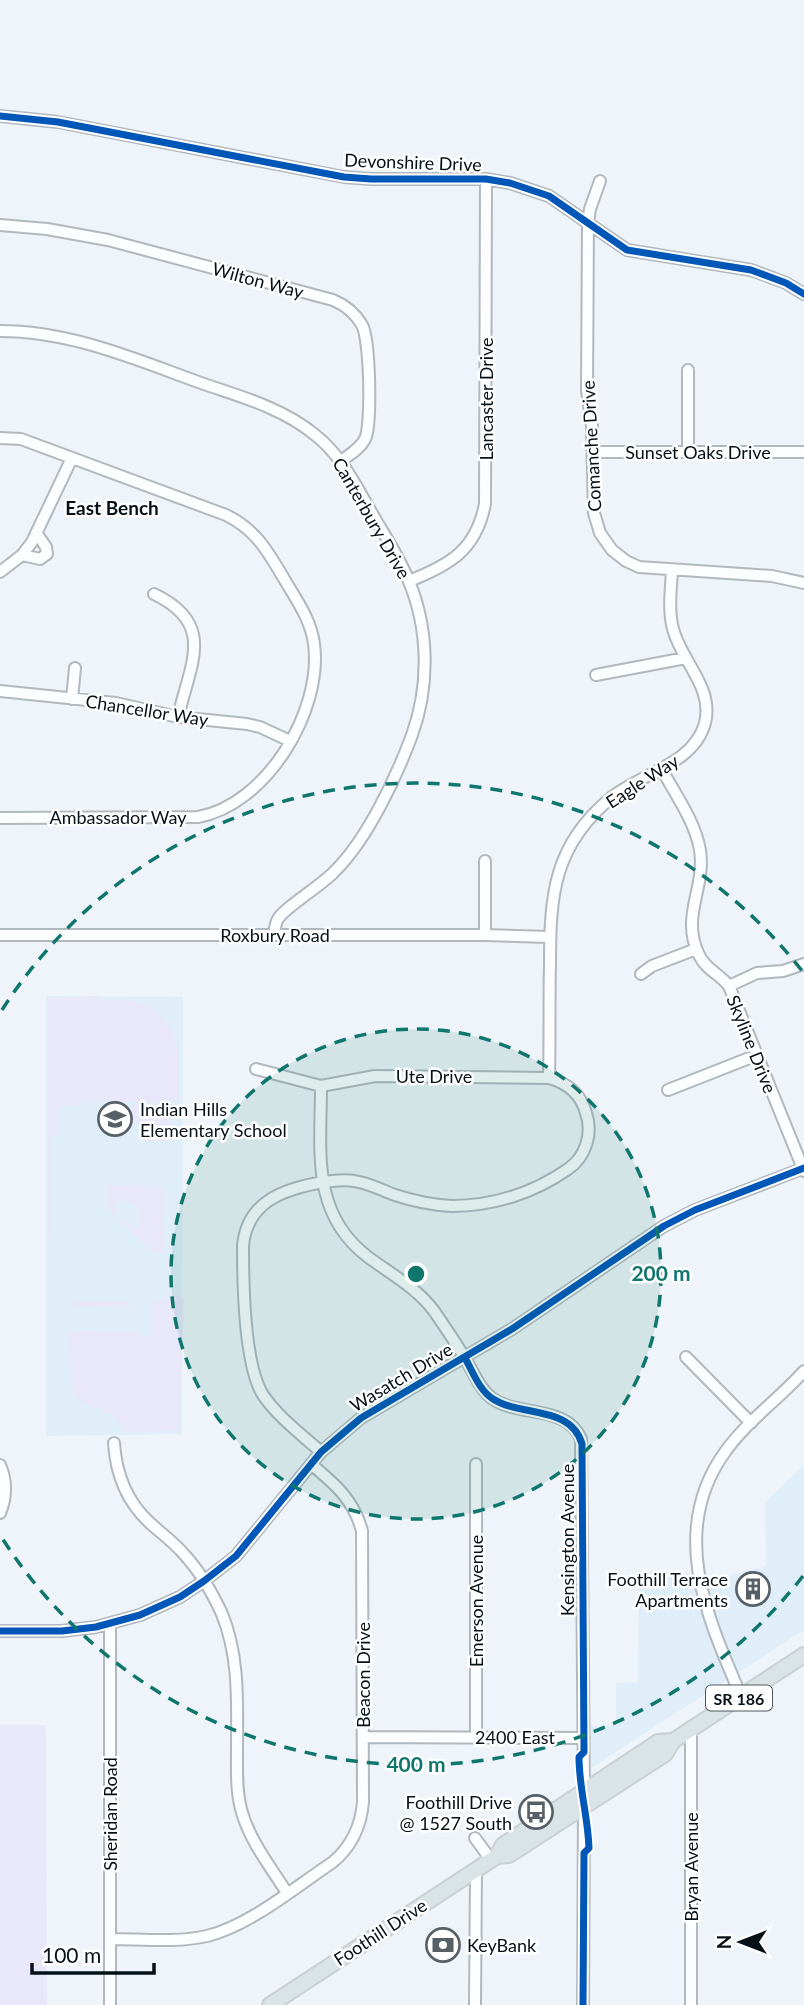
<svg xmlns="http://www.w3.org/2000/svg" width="804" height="2005" font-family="Lato,sans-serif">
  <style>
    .built { fill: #e0eefa }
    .green { fill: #e8e8fa }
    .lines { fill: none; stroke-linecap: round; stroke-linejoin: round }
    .minor-casing { stroke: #b1b9bf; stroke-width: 14 }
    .major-casing { stroke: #cbd0d3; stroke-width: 18 }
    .minor { stroke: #fcfdfe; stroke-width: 10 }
    .major { stroke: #dae3e5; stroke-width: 14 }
    .cycleway-casing { stroke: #fff; stroke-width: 11 }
    .cycleway { stroke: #0057b8; stroke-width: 7 }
    .ring { fill: none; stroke: #0f766e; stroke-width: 3.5; stroke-dasharray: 12 9 }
    .labels { text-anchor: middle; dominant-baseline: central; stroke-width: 5; stroke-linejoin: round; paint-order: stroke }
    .shield { fill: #fff; stroke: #50585d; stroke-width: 2 }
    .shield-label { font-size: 16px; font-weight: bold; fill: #051017 }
    .street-label { font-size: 18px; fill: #051017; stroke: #fff }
    .poi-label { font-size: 18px; fill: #051017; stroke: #fff; text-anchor: start }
    .neighbourhood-label { font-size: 19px; font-weight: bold; fill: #051017; stroke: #fff }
    .centre { fill: #0f766e; stroke: #fff; stroke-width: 3.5 }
    .ring-label { font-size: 21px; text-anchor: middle; font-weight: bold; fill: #0f766e; stroke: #fff; stroke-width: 5; stroke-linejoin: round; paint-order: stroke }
  </style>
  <rect width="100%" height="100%" fill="#eef4f9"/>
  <path class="built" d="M46,996L183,997L182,1434L46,1436Z
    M804,1465V1630L591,1768V1726L616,1725V1683L638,1682L639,1571L691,1573L707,1582L766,1566L765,1503Z"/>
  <path class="green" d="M100,996L101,1001C112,1001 124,999 134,1002C182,1013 180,1059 180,1097L174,1102H82V1105H62L57,1109V1133L50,1139V1239L47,1240V998Z
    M169,1105V1141H145V1124L107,1125V1106Z
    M107,1185L163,1186V1253L152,1252L122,1223L125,1220L134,1229L139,1228V1207L119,1199L115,1203L117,1212L115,1215L107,1208Z
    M172,1292L184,1298L179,1431L124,1432C114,1405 91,1413 74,1395L68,1333L70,1331L139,1332V1337H151V1302L167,1298Z
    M71,1301H127L135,1312H131L130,1306L71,1307Z
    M0,1725H46L47,2005H0Z"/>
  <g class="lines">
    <g class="minor-casing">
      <path id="minor" d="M0,116L58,122L344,177L371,179H486L510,183L549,196L627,250L751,270L786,283L804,294
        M600,181L590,209L588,223L587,390L592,426L594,513L600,533L612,550L626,561L639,567L772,576L804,583
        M0,225L47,229L108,240L333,300C345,305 355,313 362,325C370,339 372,425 365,439C360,449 349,455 341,461
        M0,331C72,331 137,360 204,384C242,397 282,408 314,434C340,454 354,482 370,510C383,533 398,555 408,579C429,628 430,685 412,735C396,778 367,840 334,872C322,885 284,908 278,919C275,924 275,929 274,935
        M0,438L21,439L226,515C255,529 267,550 283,577C295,598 311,619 314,644C323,711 266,805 198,817L0,818
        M593,452H804
        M688,452V370
        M22,555L40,559L47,554L46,547L37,534
        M0,572L22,555L32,542L72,458
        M409,581C450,565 476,550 485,504L486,179
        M154,594C217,624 190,664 178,717
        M596,675L686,658
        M0,691L116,703L178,717L247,724L260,727L290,741
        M72,699L75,668
        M661,768C675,794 695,821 700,850C706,889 680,916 699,955C706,970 720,974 729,986L804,1171
        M485,861V935
        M0,935H485L549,937
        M641,974L652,966L696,949
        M729,986L757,973L783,971L804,964
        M256,1069L321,1086L375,1076L549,1078C567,1083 581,1094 586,1113C593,1133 586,1157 568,1169C534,1193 493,1206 452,1206C433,1205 413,1201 395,1195C381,1190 369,1183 354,1181C343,1179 334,1181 323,1182C284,1189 247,1201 243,1246C243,1283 244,1365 263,1395C278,1417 301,1434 321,1452
        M549,1078C550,1040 549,1003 550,965C550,896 553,845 612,797C642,773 694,764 705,723C714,687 681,661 673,629C668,610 671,590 672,570
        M321,1086C321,1150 310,1213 368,1257C391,1274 417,1288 434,1311C445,1327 456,1343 466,1360C474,1373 480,1390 493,1399C520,1417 567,1405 581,1439L584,1792
        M668,1090L757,1055
        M686,1357L751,1423
        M114,1443C116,1474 127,1502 150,1523C161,1533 172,1541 182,1552C199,1570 212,1592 222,1614C240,1658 237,1705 237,1751C237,1770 236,1790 241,1809C249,1840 270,1866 287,1893
        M476,1464V1737
        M0,1465C7,1481 7,1496 0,1513
        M110,1624V2005
        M0,1631H62L96,1627L140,1615L180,1597L204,1581L236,1556L321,1452L361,1418L512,1329L664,1226L695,1210L804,1168
        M741,1696C707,1617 668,1531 725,1452C747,1421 779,1399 804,1371
        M363,1737L584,1738
        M475,1838L491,1860
        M110,1939C141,1939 176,1943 207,1936C249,1926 297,1886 333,1862C352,1846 361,1826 363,1802L362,1531C354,1500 335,1484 311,1464
        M475,2005L476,1870
        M583,2005L584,1807
        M691,2005V1729"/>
    </g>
    <g class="major-casing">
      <path id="major" d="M497,1856L509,1855L665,1754L673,1741L804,1655
        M270,2005L491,1860L497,1856L503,1845L658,1742L673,1741"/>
    </g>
    <use href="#minor" class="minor"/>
    <use href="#major" class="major"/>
    <g class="cycleway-casing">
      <path id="cycleway" d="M0,116L58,122L344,177L371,179H486L510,183L549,196L627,250L751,270L786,283L804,294
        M465,1358C473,1372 479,1390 493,1399C521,1417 571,1405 582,1444L584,1752L579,1757C579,1788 588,1817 589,1848L584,1853L583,2005
        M0,1631H62L96,1627L140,1615L180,1597L204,1581L236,1556L321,1452L361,1418L512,1329L664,1226L695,1210L804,1168"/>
    </g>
    <use href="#cycleway" class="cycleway"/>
  </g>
  <circle cx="416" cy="1274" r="245" fill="#0f766e" fill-opacity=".12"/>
  <g class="ring">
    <circle cx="416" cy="1274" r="245"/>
    <path d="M803 1576A491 491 0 0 1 2 1538M2 1010A491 491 0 0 1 803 972"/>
  </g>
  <defs>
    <g id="school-ring" transform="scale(1.75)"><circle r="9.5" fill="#fff" stroke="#576066" stroke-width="1.5"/><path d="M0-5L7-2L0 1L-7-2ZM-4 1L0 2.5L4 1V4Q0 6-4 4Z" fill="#576066"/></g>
    <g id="building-ring" transform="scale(1.75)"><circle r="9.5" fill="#fff" stroke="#576066" stroke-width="1.5"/><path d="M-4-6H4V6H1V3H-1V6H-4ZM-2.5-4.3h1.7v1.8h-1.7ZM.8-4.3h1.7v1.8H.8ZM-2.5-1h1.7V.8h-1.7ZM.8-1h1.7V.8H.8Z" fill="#576066"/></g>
    <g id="bus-ring" transform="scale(1.75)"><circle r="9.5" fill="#fff" stroke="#576066" stroke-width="1.5"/><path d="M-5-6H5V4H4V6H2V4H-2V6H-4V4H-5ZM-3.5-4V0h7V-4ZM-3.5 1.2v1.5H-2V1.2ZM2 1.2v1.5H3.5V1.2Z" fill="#576066"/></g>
    <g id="bank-ring" transform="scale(1.75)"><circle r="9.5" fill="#fff" stroke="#576066" stroke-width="1.5"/><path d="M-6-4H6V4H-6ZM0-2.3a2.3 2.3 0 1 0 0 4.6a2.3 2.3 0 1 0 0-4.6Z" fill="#576066"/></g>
  </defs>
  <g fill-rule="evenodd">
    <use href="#school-ring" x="115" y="1119"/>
    <use href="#building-ring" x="753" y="1589"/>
    <use href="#bus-ring" x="536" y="1812"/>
    <use href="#bank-ring" x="443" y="1945"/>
  </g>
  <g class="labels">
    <rect class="shield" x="706" y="1685.5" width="66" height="25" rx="5"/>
    <g class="shield-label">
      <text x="739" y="1698">SR 186</text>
    </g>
    <g class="street-label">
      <text transform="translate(413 162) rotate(2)">Devonshire Drive</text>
      <text transform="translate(258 280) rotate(15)">Wilton Way</text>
      <text transform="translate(486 399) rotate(-90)">Lancaster Drive</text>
      <text transform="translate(591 446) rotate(-93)">Comanche Drive</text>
      <text x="698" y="452">Sunset Oaks Drive</text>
      <text transform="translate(372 518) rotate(60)">Canterbury Drive</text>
      <text transform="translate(147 710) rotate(9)">Chancellor Way</text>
      <text transform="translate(642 781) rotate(-33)">Eagle Way</text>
      <text x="118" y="817">Ambassador Way</text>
      <text x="275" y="935">Roxbury Road</text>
      <text transform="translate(752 1044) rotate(68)">Skyline Drive</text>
      <text x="434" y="1076">Ute Drive</text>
      <text transform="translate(401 1377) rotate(-31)">Wasatch Drive</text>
      <text transform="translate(567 1540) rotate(-90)">Kensington Avenue</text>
      <text transform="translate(476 1601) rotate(-90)">Emerson Avenue</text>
      <text transform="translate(363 1675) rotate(-90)">Beacon Drive</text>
      <text x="515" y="1737">2400 East</text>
      <text transform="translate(110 1814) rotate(-90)">Sheridan Road</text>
      <text transform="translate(691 1867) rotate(-90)">Bryan Avenue</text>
      <text transform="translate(380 1932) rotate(-33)">Foothill Drive</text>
    </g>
    <g class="poi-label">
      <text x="140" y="1109">Indian Hills<tspan x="140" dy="21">Elementary School</tspan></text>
      <text x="728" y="1579" text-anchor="end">Foothill Terrace<tspan x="728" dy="21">Apartments</tspan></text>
      <text x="512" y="1802" text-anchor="end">Foothill Drive<tspan x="512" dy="21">@ 1527 South</tspan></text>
      <text x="467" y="1945">KeyBank</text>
    </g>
    <g class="neighbourhood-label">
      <text x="112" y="507">East Bench</text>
    </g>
  </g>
  <circle cx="416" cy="1274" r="10" class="centre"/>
  <g class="ring-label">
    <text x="661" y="1281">200 m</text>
    <text x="416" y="1772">400 m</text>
  </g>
  <g transform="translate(741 1942) rotate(270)" stroke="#ffffff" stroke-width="5" paint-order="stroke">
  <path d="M0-5L12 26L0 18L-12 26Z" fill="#051017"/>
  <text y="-10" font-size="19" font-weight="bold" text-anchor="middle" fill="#051017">N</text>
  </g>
  <path d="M32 1963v10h122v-10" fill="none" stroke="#051017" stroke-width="3.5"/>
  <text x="42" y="1963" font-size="21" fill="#051017" stroke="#ffffff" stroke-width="5" paint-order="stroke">100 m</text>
</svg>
